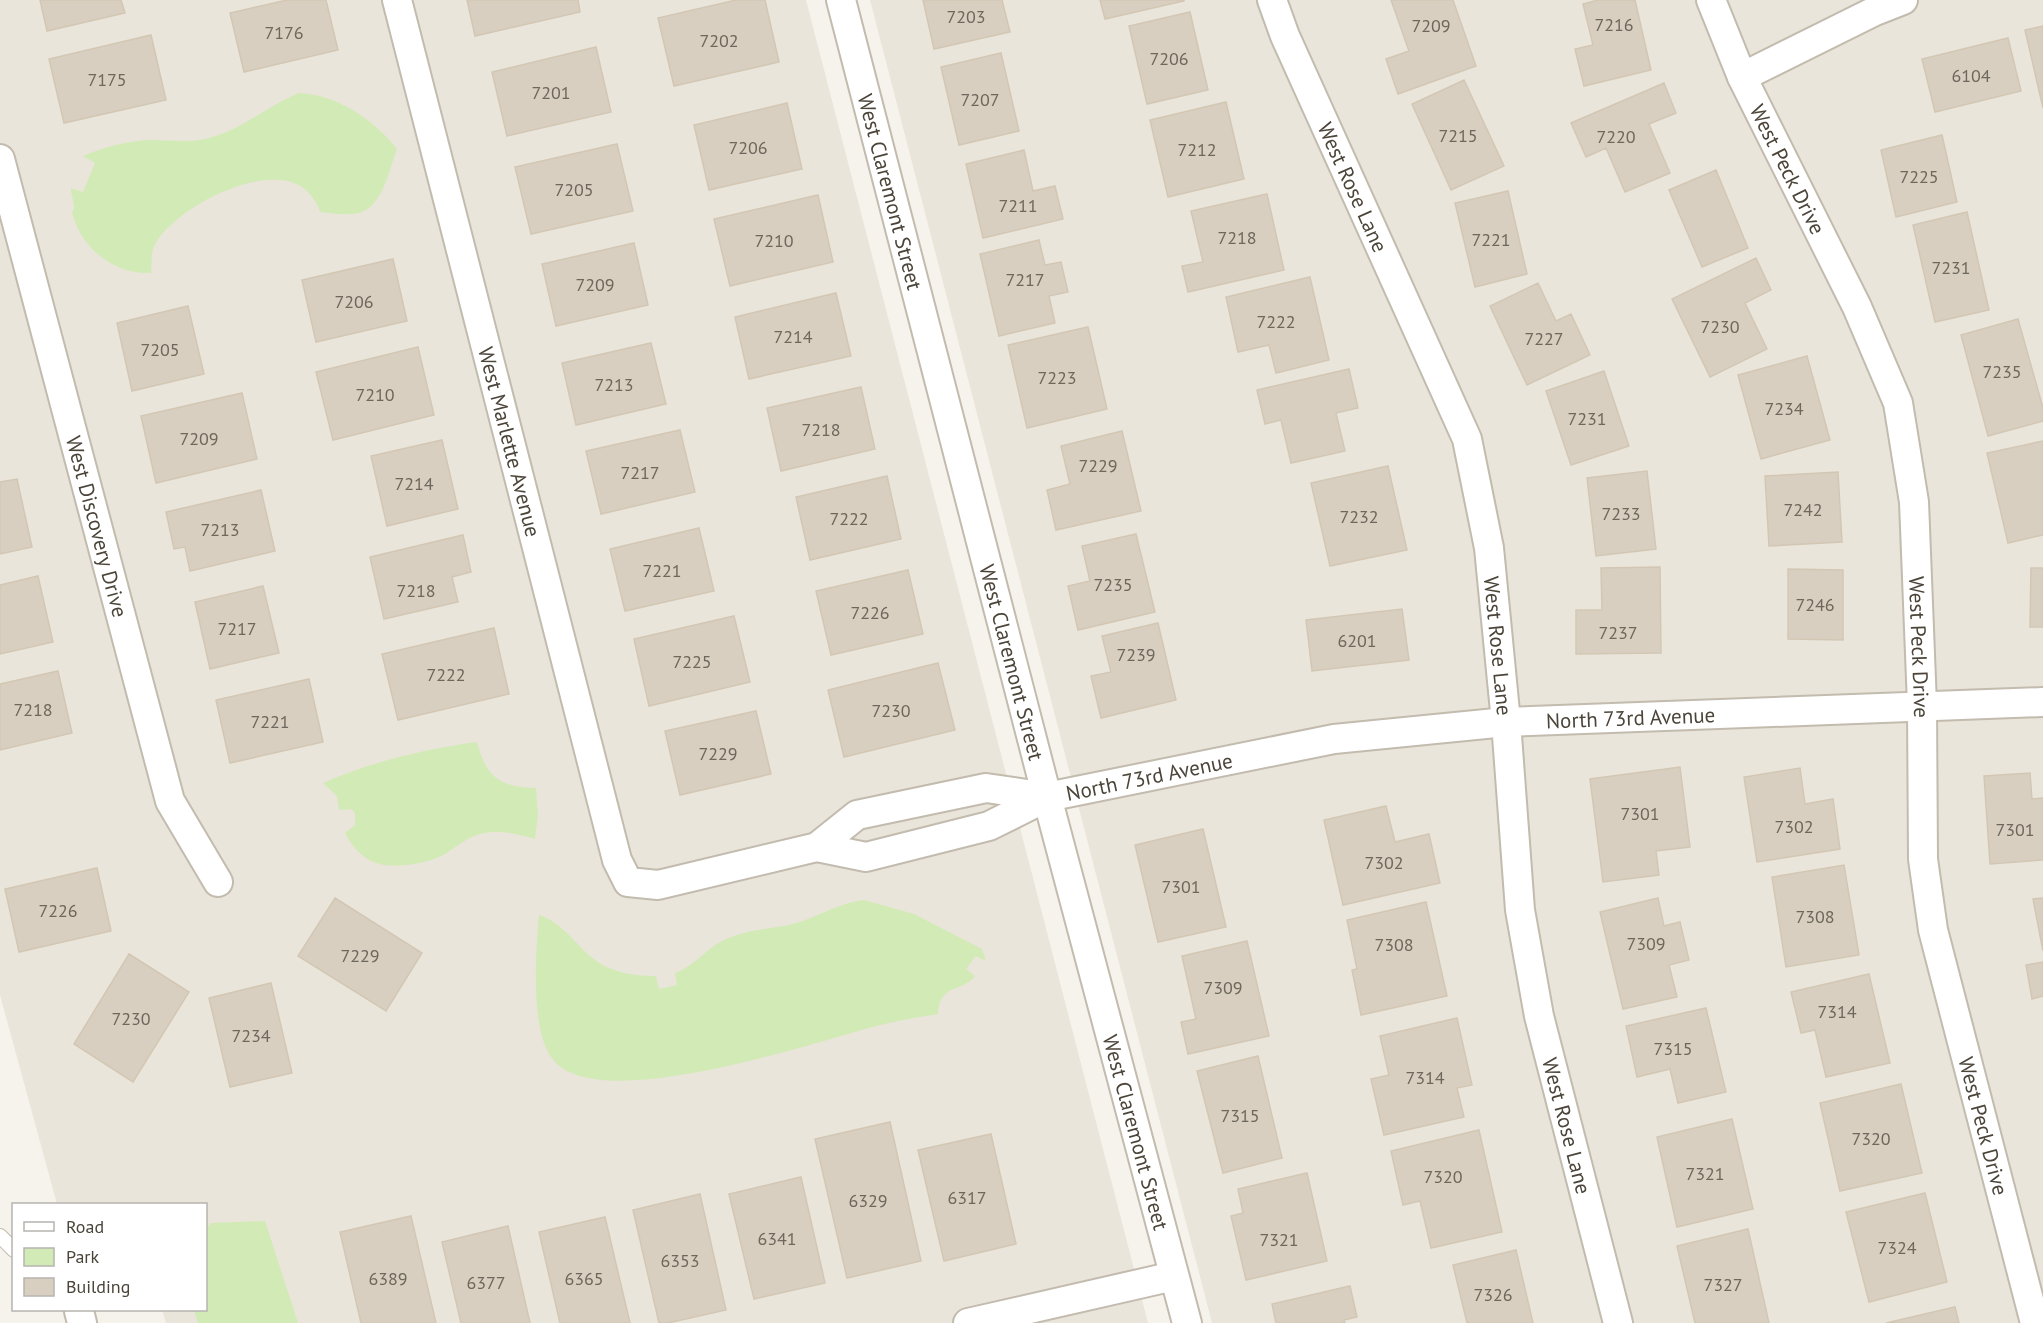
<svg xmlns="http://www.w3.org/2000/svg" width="2043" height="1323" font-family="'PT Sans',sans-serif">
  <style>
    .residential { fill: #eae5da }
    .green { fill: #d2eab5 }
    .building { fill: #d8cfc1; stroke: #d3c7b4; stroke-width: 1.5 }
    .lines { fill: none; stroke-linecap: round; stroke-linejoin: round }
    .lane-casing { stroke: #c2bbae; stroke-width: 16 }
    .street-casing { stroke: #c2bbae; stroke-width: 32 }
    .lane { stroke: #fff; stroke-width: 14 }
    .street { stroke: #fff; stroke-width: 28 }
    .labels { text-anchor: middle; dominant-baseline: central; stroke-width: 6; stroke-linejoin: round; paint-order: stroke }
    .number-label { font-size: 18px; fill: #6e675b }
    .street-label { font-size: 21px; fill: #4b4439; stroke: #fff }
  </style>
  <rect width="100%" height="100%" fill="#f6f3ec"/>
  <path class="residential" d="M0,0H806L1148,1323H166L162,1310H206V1204H57L0,995Z
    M870,0H2043V1323H1212Z"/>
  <path class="green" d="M299,93C338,95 373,119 397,149C389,169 383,207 359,213C348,216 332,213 320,212C318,204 313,198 308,192C274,155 168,209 153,249C151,256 152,265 151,273C116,275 83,250 73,216C71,208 73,215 74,207C74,202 71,194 71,188L83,192L95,163L83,156C105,147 126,141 150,140C166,140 184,142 200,140C238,134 266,106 299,93Z
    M477,742C486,777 499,787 536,788L538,815L535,839C517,834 498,829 480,834C466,838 456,847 445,854C435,860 424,862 414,864C381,869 362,864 345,833L355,825V813L351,809L339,810L337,796L323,783C371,762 425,749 477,742Z
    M864,900L914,914L982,949L986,961L976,956L966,969L975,976C964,992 939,983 938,1014C917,1017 896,1021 876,1026C812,1043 604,1114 555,1062C529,1035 536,951 539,915C561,922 573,941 590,956C608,972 633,976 656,976L659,989L677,985L675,973C692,967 703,953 717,944C740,930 764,930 789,925C815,919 837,903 864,900Z
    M265,1221L298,1323H198L194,1310H206V1229L211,1223Z"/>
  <path class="building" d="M40,0H121L125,13L47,31Z
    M287,0H326L338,50L244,72L230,13Z
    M467,0H578L580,12L475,36Z
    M736,0H765L779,62L674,86L658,18Z
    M923,0H1002L1010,32L934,49Z
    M1100,0H1184V1L1105,19Z
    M1391,0H1453L1476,66L1398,94L1386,59L1409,51Z
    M1598,0H1635L1651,70L1584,86L1575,49L1593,45L1583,4Z
    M1190,12L1208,90L1147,104L1129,26Z
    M2043,26V108L2025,30Z
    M151,35L166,100L64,123L49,59Z
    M2008,38L2021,91L1935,112L1922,59Z
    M596,47L611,112L507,136L492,72Z
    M1001,53L1019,131L959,145L941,67Z
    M1464,80L1504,166L1451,190L1412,104Z
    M1664,83L1676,113L1649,124L1670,173L1625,192L1606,148L1586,157L1571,123Z
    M1226,102L1244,179L1168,197L1150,120Z
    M787,103L802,169L709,190L694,125Z
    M1942,135L1957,202L1896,217L1881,150Z
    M617,144L633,211L531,234L515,167Z
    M1024,150L1033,191L1055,186L1063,219L983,238L966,164Z
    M1716,170L1748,248L1702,267L1669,190Z
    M1508,191L1527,274L1475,287L1455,203Z
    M1267,194L1284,270L1188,292L1182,266L1203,262L1191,211Z
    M818,195L833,262L730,286L714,219Z
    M1967,212L1989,310L1935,322L1913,225Z
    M1039,240L1045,265L1061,262L1068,292L1049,296L1055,323L999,336L980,254Z
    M634,243L648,305L556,326L542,264Z
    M1756,258L1771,290L1745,303L1767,349L1710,377L1672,299Z
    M393,259L407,321L316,342L302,280Z
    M1310,277L1329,360L1276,373L1269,345L1238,352L1226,297Z
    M1538,283L1556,321L1571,314L1590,355L1527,385L1490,306Z
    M836,293L851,356L749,379L735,317Z
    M188,306L204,374L132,391L117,323Z
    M2018,319L2043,408V421L1988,436L1961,335Z
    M1088,327L1107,409L1027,428L1008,345Z
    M651,343L666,404L576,425L562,363Z
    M418,347L434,415L333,440L316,372Z
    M1807,356L1830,440L1761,459L1738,375Z
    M1349,369L1358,408L1336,413L1345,451L1291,463L1281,420L1265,424L1257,390Z
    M1604,371L1629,446L1571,465L1546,391Z
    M861,387L875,449L781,471L767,408Z
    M242,393L257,459L156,483L141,416Z
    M680,430L695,492L601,514L586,451Z
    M1122,431L1141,511L1056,530L1047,490L1070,484L1061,446Z
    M442,440L458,509L387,526L371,456Z
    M2043,441V535L2008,543L1987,453Z
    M1388,466L1407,550L1330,566L1311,483Z
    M1647,471L1656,549L1596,556L1587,478Z
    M1838,472L1842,542L1769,546L1765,476Z
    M887,476L901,539L810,560L796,497Z
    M17,479L32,547L0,554V482Z
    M261,490L275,551L190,571L185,547L174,549L166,512Z
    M699,528L714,591L625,611L610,549Z
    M1136,534L1155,612L1078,630L1068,586L1090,581L1082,546Z
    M463,535L471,572L452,577L458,602L384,619L370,557Z
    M1660,567L1661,653L1576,654V610H1602L1601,568Z
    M2031,568H2043V627H2030Z
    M1788,569L1843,570V640L1788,639Z
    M908,570L923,634L831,655L816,591Z
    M38,576L53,642L0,654V585Z
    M263,586L279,653L210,669L195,602Z
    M1402,609L1409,660L1312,671L1306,620Z
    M734,616L750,682L649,706L634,639Z
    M1158,623L1176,700L1101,718L1091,676L1111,672L1102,636Z
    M494,628L509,694L398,720L382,654Z
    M938,663L955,730L844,757L828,690Z
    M58,671L72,733L0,750V684Z
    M309,679L323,742L230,763L216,700Z
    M756,711L771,774L680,795L665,731Z
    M1680,767L1690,847L1656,851L1659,875L1603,882L1590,779Z
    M1800,768L1805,804L1833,799L1840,849L1757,862L1744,777Z
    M2030,773L2032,799L2043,798V860L1990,864L1984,776Z
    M1386,806L1395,842L1429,834L1440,883L1343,905L1324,820Z
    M1203,829L1226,927L1158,942L1135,845Z
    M1844,865L1859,955L1786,967L1772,877Z
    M97,868L111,931L19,952L5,889Z
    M335,898L422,953L386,1011L298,956Z
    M1658,898L1664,926L1680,922L1689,960L1669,965L1677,997L1623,1009L1600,912Z
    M2043,898V951L2033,899Z
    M1426,902L1447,996L1361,1015L1352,970L1357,969L1347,920Z
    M1247,941L1269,1036L1188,1054L1181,1022L1196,1019L1182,956Z
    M129,954L189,992L133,1082L74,1044Z
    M2043,962V996L2032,999L2026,965Z
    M1869,974L1890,1063L1826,1077L1815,1030L1801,1033L1791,992Z
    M271,983L292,1073L230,1087L209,998Z
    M1706,1008L1726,1092L1678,1103L1670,1069L1637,1077L1626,1026Z
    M1457,1018L1472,1085L1457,1088L1464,1117L1384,1135L1371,1079L1389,1075L1380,1036Z
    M1258,1056L1282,1158L1223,1173L1197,1071Z
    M1901,1084L1922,1173L1840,1191L1820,1103Z
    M1732,1119L1753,1209L1677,1227L1657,1137Z
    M890,1122L921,1261L847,1278L815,1139Z
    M1479,1130L1502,1232L1431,1248L1420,1201L1403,1205L1391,1151Z
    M991,1134L1016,1244L944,1261L918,1150Z
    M1307,1173L1327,1261L1246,1280L1231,1216L1243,1213L1238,1189Z
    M801,1177L825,1283L754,1299L729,1194Z
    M1925,1193L1947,1282L1869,1302L1846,1212Z
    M700,1194L726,1310L668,1323H659L633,1210Z
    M411,1216L436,1323H361L340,1232Z
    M605,1217L630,1323H560L539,1232Z
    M508,1226L530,1323H461L442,1242Z
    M1748,1229L1769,1323H1695L1677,1246Z
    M1516,1250L1533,1323H1467L1453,1265Z
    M1350,1286L1357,1317L1344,1320L1345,1323H1276L1272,1304Z
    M1955,1307L1959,1323H1886Z"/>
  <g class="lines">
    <g class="lane-casing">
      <path id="lane" d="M0,1236L14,1250"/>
    </g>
    <g class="street-casing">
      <g id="street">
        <path id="s1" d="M397,0L617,860L628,882L658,885L817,847L857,815L986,788L1047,797"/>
        <path id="s2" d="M841,0L1047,797L1187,1323"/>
        <path id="s3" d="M1272,0L1285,36L1467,439L1489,548L1506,722L1520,910L1539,1016L1618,1323"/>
        <path id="s4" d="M1711,0L1742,77L1857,307L1898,403L1914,502L1922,705L1923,859L1933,930L2035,1323"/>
        <path d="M1742,77L1875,11L1903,0"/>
        <path id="s5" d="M0,159L170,801L218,882"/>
        <path id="s6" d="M817,847L866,857L989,826L1047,797L1334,739L1506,722L2043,702"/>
        <path d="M79,1311L82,1323"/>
        <path d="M968,1323L1174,1276"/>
      </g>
    </g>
    <use href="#lane" class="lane"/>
    <use href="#street" class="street"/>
  </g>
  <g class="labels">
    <g class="number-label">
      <text x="966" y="16">7203</text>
      <text x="1614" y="24">7216</text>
      <text x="1431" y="25">7209</text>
      <text x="284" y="32">7176</text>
      <text x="719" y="40">7202</text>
      <text x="1169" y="58">7206</text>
      <text x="1971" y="75">6104</text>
      <text x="107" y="79">7175</text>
      <text x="551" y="92">7201</text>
      <text x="980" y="99">7207</text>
      <text x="1458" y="135">7215</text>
      <text x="1616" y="136">7220</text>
      <text x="748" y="147">7206</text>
      <text x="1197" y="149">7212</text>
      <text x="1919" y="176">7225</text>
      <text x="574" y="189">7205</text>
      <text x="1018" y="205">7211</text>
      <text x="1237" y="237">7218</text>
      <text x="1491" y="239">7221</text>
      <text x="774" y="240">7210</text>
      <text x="1951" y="267">7231</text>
      <text x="1025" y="279">7217</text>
      <text x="595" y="284">7209</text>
      <text x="354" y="301">7206</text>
      <text x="1276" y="321">7222</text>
      <text x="1720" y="326">7230</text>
      <text x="793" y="336">7214</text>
      <text x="1544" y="338">7227</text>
      <text x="160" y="349">7205</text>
      <text x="2002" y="371">7235</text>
      <text x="1057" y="377">7223</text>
      <text x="614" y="384">7213</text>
      <text x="375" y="394">7210</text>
      <text x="1784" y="408">7234</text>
      <text x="1587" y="418">7231</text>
      <text x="821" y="429">7218</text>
      <text x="199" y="438">7209</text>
      <text x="1098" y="465">7229</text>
      <text x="640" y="472">7217</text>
      <text x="414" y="483">7214</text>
      <text x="1803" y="509">7242</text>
      <text x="1621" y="513">7233</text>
      <text x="1359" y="516">7232</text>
      <text x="849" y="518">7222</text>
      <text x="220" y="529">7213</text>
      <text x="662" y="570">7221</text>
      <text x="1113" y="584">7235</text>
      <text x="416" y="590">7218</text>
      <text x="1815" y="604">7246</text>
      <text x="870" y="612">7226</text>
      <text x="237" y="628">7217</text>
      <text x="1618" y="632">7237</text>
      <text x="1357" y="640">6201</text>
      <text x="1136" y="654">7239</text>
      <text x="692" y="661">7225</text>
      <text x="446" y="674">7222</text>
      <text x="33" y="709">7218</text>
      <text x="891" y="710">7230</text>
      <text x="270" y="721">7221</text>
      <text x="718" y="753">7229</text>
      <text x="1640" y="813">7301</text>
      <text x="1794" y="826">7302</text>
      <text x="2015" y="829">7301</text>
      <text x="1384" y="862">7302</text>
      <text x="1181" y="886">7301</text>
      <text x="58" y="910">7226</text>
      <text x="1815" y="916">7308</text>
      <text x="1646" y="943">7309</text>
      <text x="1394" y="944">7308</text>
      <text x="360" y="955">7229</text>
      <text x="1223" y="987">7309</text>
      <text x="1837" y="1011">7314</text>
      <text x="131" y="1018">7230</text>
      <text x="251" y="1035">7234</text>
      <text x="1673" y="1048">7315</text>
      <text x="1425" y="1077">7314</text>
      <text x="1240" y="1115">7315</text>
      <text x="1871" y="1138">7320</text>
      <text x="1705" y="1173">7321</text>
      <text x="1443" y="1176">7320</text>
      <text x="967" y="1197">6317</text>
      <text x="868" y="1200">6329</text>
      <text x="777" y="1238">6341</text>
      <text x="1279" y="1239">7321</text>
      <text x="1897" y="1247">7324</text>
      <text x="680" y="1260">6353</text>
      <text x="388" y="1278">6389</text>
      <text x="584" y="1278">6365</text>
      <text x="486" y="1282">6377</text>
      <text x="1723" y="1284">7327</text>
      <text x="1493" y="1294">7326</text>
    </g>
    <g class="street-label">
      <text stroke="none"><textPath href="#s4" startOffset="186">West Peck Drive</textPath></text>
      <text stroke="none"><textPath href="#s3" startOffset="204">West Rose Lane</textPath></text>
      <text stroke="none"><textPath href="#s2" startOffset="198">West Claremont Street</textPath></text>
      <text stroke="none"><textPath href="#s1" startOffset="456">West Marlette Avenue</textPath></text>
      <text stroke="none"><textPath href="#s5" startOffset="380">West Discovery Drive</textPath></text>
      <text stroke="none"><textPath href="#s3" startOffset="690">West Rose Lane</textPath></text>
      <text stroke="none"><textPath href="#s4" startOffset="690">West Peck Drive</textPath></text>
      <text stroke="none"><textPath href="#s2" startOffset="684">West Claremont Street</textPath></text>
      <text stroke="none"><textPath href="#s6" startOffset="832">North 73rd Avenue</textPath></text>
      <text stroke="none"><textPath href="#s6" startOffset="346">North 73rd Avenue</textPath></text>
      <text stroke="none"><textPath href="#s3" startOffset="1176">West Rose Lane</textPath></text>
      <text stroke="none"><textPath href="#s4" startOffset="1176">West Peck Drive</textPath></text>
      <text stroke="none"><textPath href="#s2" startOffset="1170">West Claremont Street</textPath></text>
    </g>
  </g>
  <rect x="12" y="1203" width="195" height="108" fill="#ffffff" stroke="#b7b4b0" stroke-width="1.5"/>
  <rect x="24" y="1222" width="30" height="9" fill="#ffffff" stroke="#b7b4b0" stroke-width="1.5"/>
  <text x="66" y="1233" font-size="18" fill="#4b4439">Road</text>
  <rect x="24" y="1248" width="30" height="18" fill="#d2eab5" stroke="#b7b4b0" stroke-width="1.5"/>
  <text x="66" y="1263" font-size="18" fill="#4b4439">Park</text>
  <rect x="24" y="1278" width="30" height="18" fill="#d8cfc1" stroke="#b7b4b0" stroke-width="1.5"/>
  <text x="66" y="1293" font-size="18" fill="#4b4439">Building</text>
</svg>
